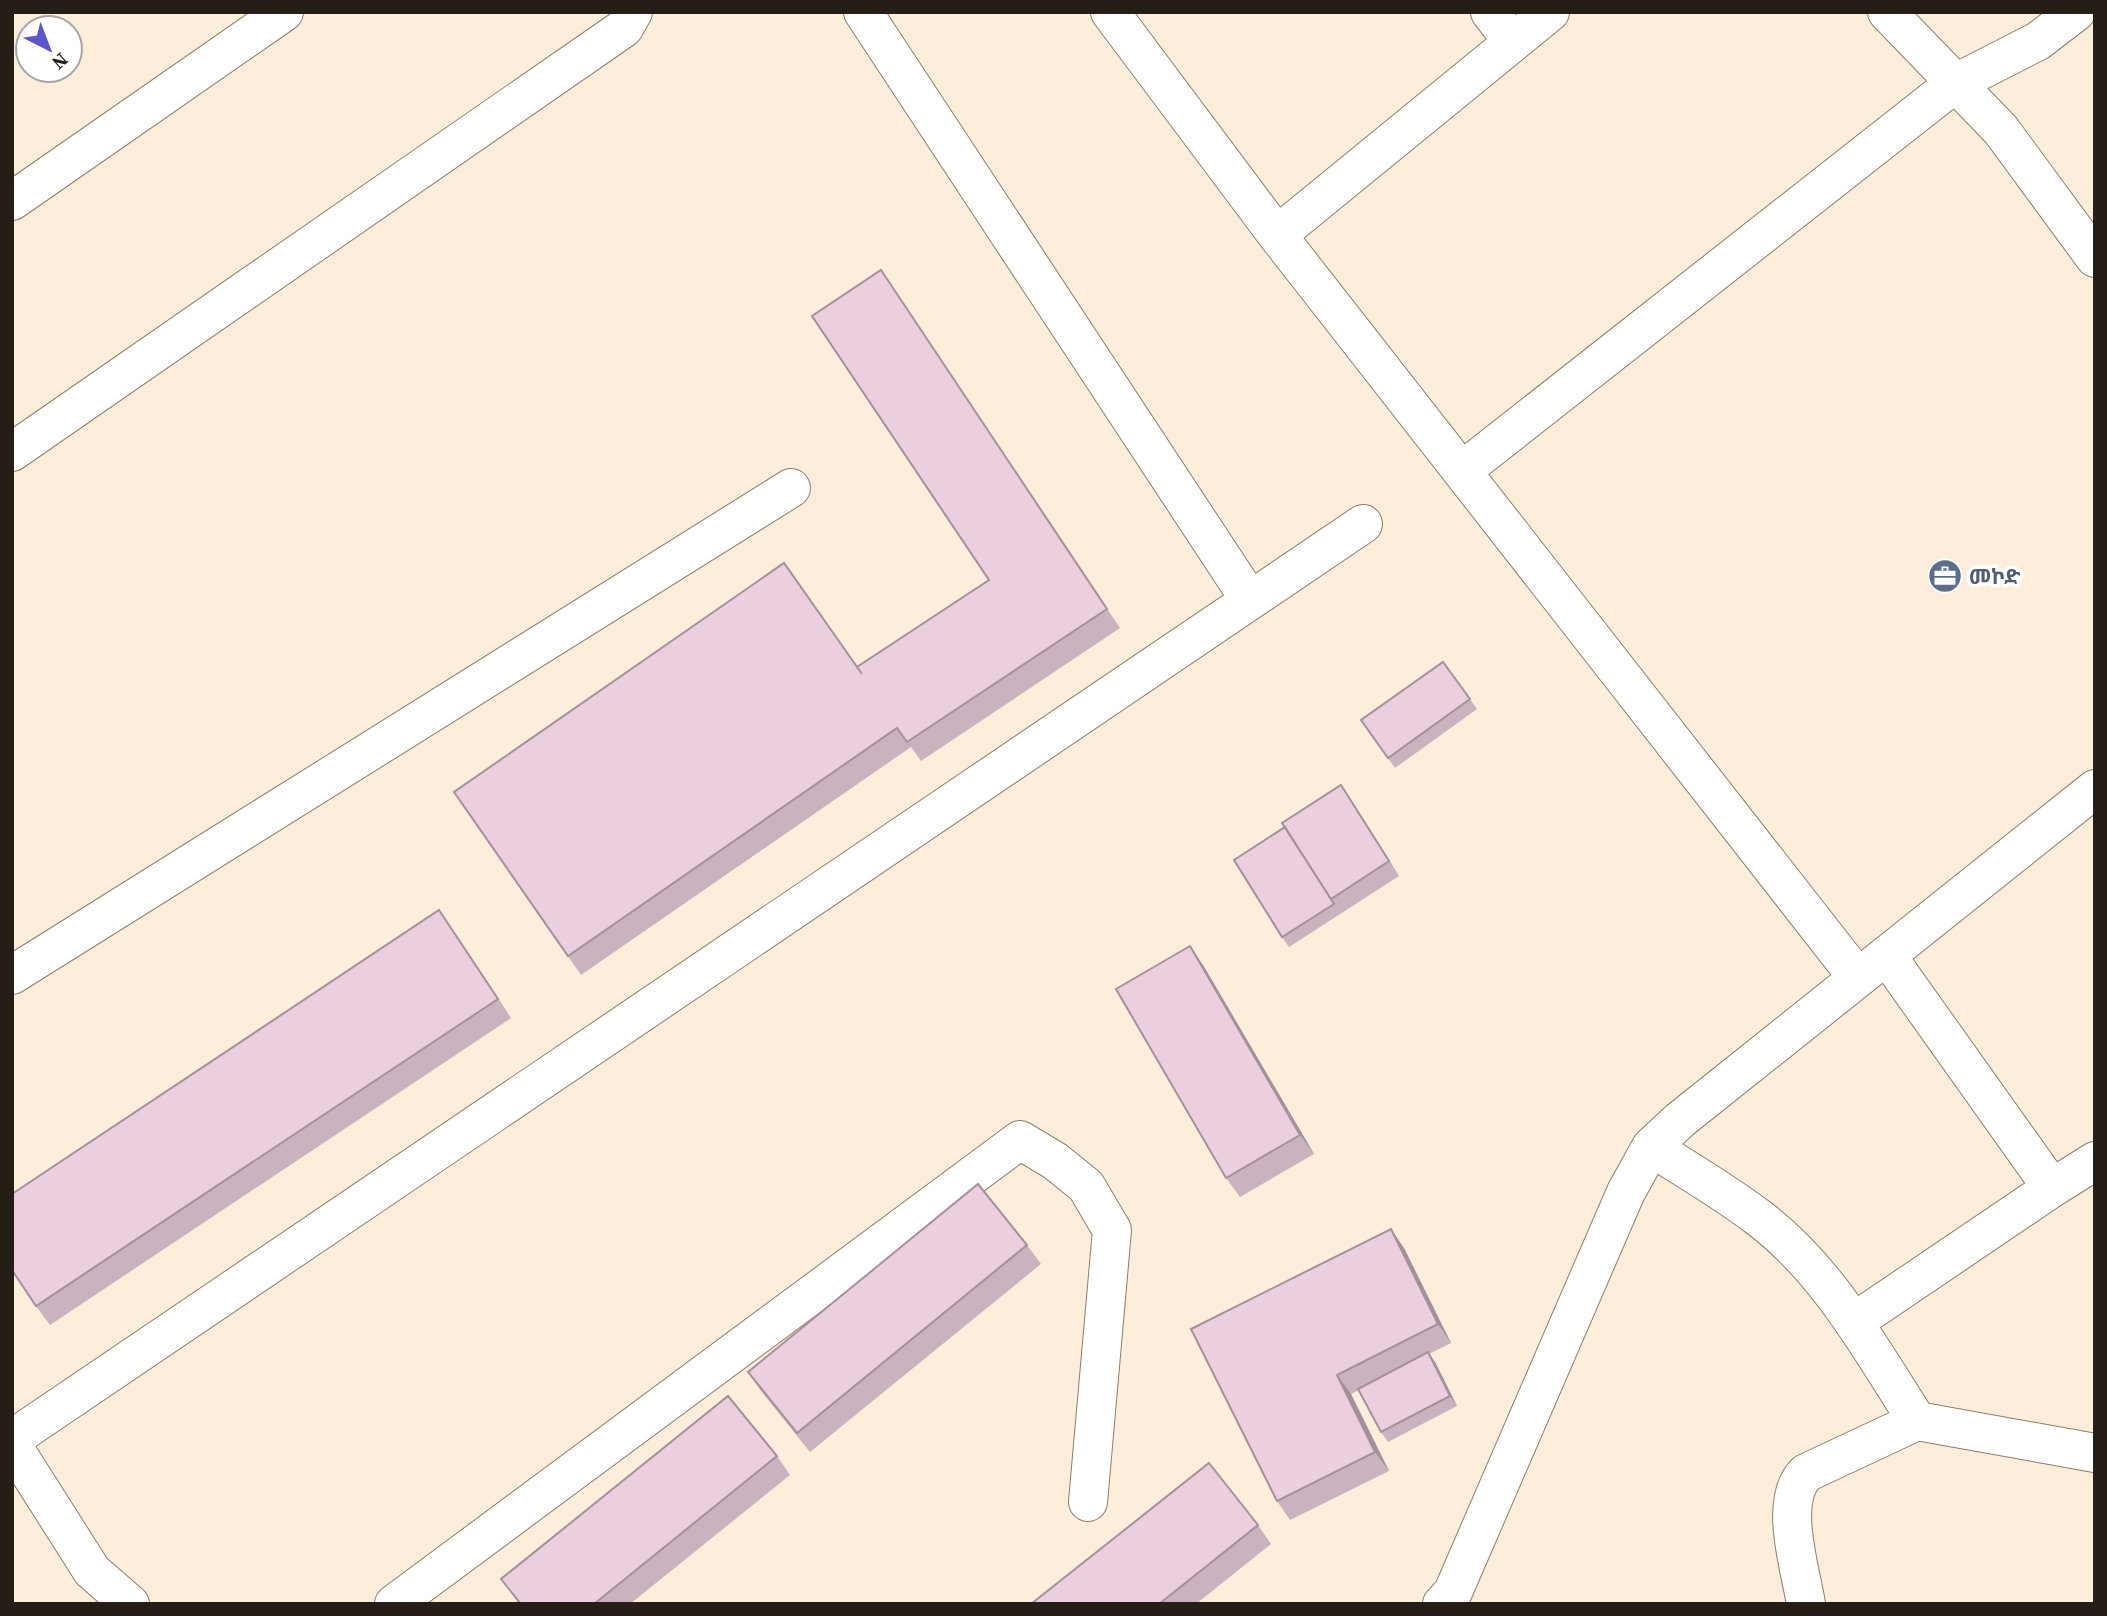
<svg xmlns="http://www.w3.org/2000/svg" width="2107" height="1616" font-family="'Source Serif 4','Noto Sans Ethiopic',serif">
  <style>
    .lines { fill: none; stroke-linecap: round; stroke-linejoin: round }
    .minor-casing { stroke: #8e7d68; stroke-width: 40 }
    .minor { stroke: #fff; stroke-width: 38 }
    .wall { fill: #cab2bf }
    .shaded-wall { fill: #a4919b }
    .building { fill: #ebcfde; stroke: #a4919b; stroke-width: 2 }
    .labels { text-anchor: middle; dominant-baseline: central; stroke-width: 7; stroke-linejoin: round; paint-order: stroke }
    .service-label { font-size: 21px; font-weight: bold; fill: #4e5e75; stroke: #fff; text-anchor: start }
  </style>
  <rect width="100%" height="100%" fill="#fdeddb"/>
  <g class="lines">
    <g class="minor-casing">
      <path id="minor" d="M863,12L1250,600
        M1110,12L1277,235L1858,978
        M1490,12L1513,42
        M1887,12L2001,130L2095,258
        M12,201L284,12
        M1277,235L1550,12
        M12,452L624,28L633,12
        M1463,470L1954,84L2038,41L2076,12
        M1887,956L2052,1188L2095,1161
        M12,975L791,488
        M1651,1147C1687,1170 1725,1192 1759,1218C1828,1270 1872,1351 1917,1421L2095,1453
        M1854,1322L2052,1188
        M12,1439L1363,524
        M12,1445L92,1571L130,1604
        M394,1604L1020,1140L1055,1161L1086,1186L1112,1230L1088,1502
        M1442,1604L1453,1592L1626,1192L1651,1147L1680,1120L2095,789
        M1806,1604C1800,1567 1778,1501 1806,1473L1917,1421"/>
    </g>
    <use href="#minor" class="minor"/>
  </g>
  <path class="wall" d="M881,270L1120,628L921,761L911,747L581,975L454,792L862,674L989,580Z
    M1443,662L1477,709L1395,768L1361,720Z
    M1341,785L1399,876L1289,947L1282,937L1285,827Z
    M452,929L511,1018L50,1325L36,1306Z
    M1203,965L1314,1154L1240,1197L1226,1178Z
    M1027,1245L1041,1264L810,1452L761,1391L748,1372Z
    M1404,1248L1451,1343L1429,1354L1435,1362L1457,1406L1388,1442L1381,1432L1359,1390L1351,1394L1389,1471L1290,1520L1277,1501L1191,1329Z
    M777,1456L790,1475L630,1604H519L501,1579Z
    M1258,1525L1271,1544L1196,1604H1031Z"/>
  <path class="shaded-wall" d="M1341,785L1351,800L1399,876L1389,861Z
    M439,910L452,929L511,1018L498,999Z
    M1190,946L1203,965L1314,1154L1300,1135Z
    M1391,1229L1404,1248L1451,1343L1438,1324Z
    M1428,1352L1435,1362L1457,1406L1450,1396Z
    M1337,1375L1351,1394L1389,1471L1375,1452Z"/>
  <path class="building" d="M881,270L1107,609L907,742L897,728L568,956L454,792L784,563L862,674L857,667L989,580L812,316Z
    M1443,662L1470,699L1388,758L1361,720Z
    M1341,785L1389,861L1331,899L1282,823Z
    M1285,827L1334,904L1282,937L1234,860Z
    M439,910L498,999L36,1306L12,1270V1194Z
    M1190,946L1300,1135L1226,1178L1116,989Z
    M978,1184L1027,1245L797,1433L748,1372Z
    M1391,1229L1438,1324L1337,1375L1375,1452L1277,1501L1191,1329Z
    M1428,1352L1450,1396L1381,1432L1358,1389Z
    M728,1396L777,1456L594,1604H521L501,1579Z
    M1209,1463L1258,1525L1159,1604H1031Z"/>
  <defs>
    <g id="office-disc" transform="scale(1.75)"><circle r="9.5" fill="#5c6f8a" stroke="#fff"/><path d="M-6-3h4V-5.5h4V-3h4V5H-6ZM-1-4.5V-3h2v-1.5ZM-6 0V1H6V0Z" fill="#fff"/></g>
  </defs>
  <g fill-rule="evenodd">
    <use href="#office-disc" x="1945" y="576"/>
  </g>
  <g class="labels">
    <g class="service-label">
      <text x="1969" y="576">መኮድ</text>
    </g>
  </g>
  <rect width="2107" height="1616" fill="none" stroke="#251e16" stroke-width="28"/>
  <g transform="translate(49 49) rotate(138)"><circle r="33" fill="#ffffff" stroke="#a8a5a2" stroke-width="2"/>
  <path d="M0-5L12 26L0 18L-12 26Z" fill="#5d55cd"/>
  <text y="-10" font-size="19" font-weight="bold" text-anchor="middle" fill="#251e16">N</text>
  </g>
</svg>
